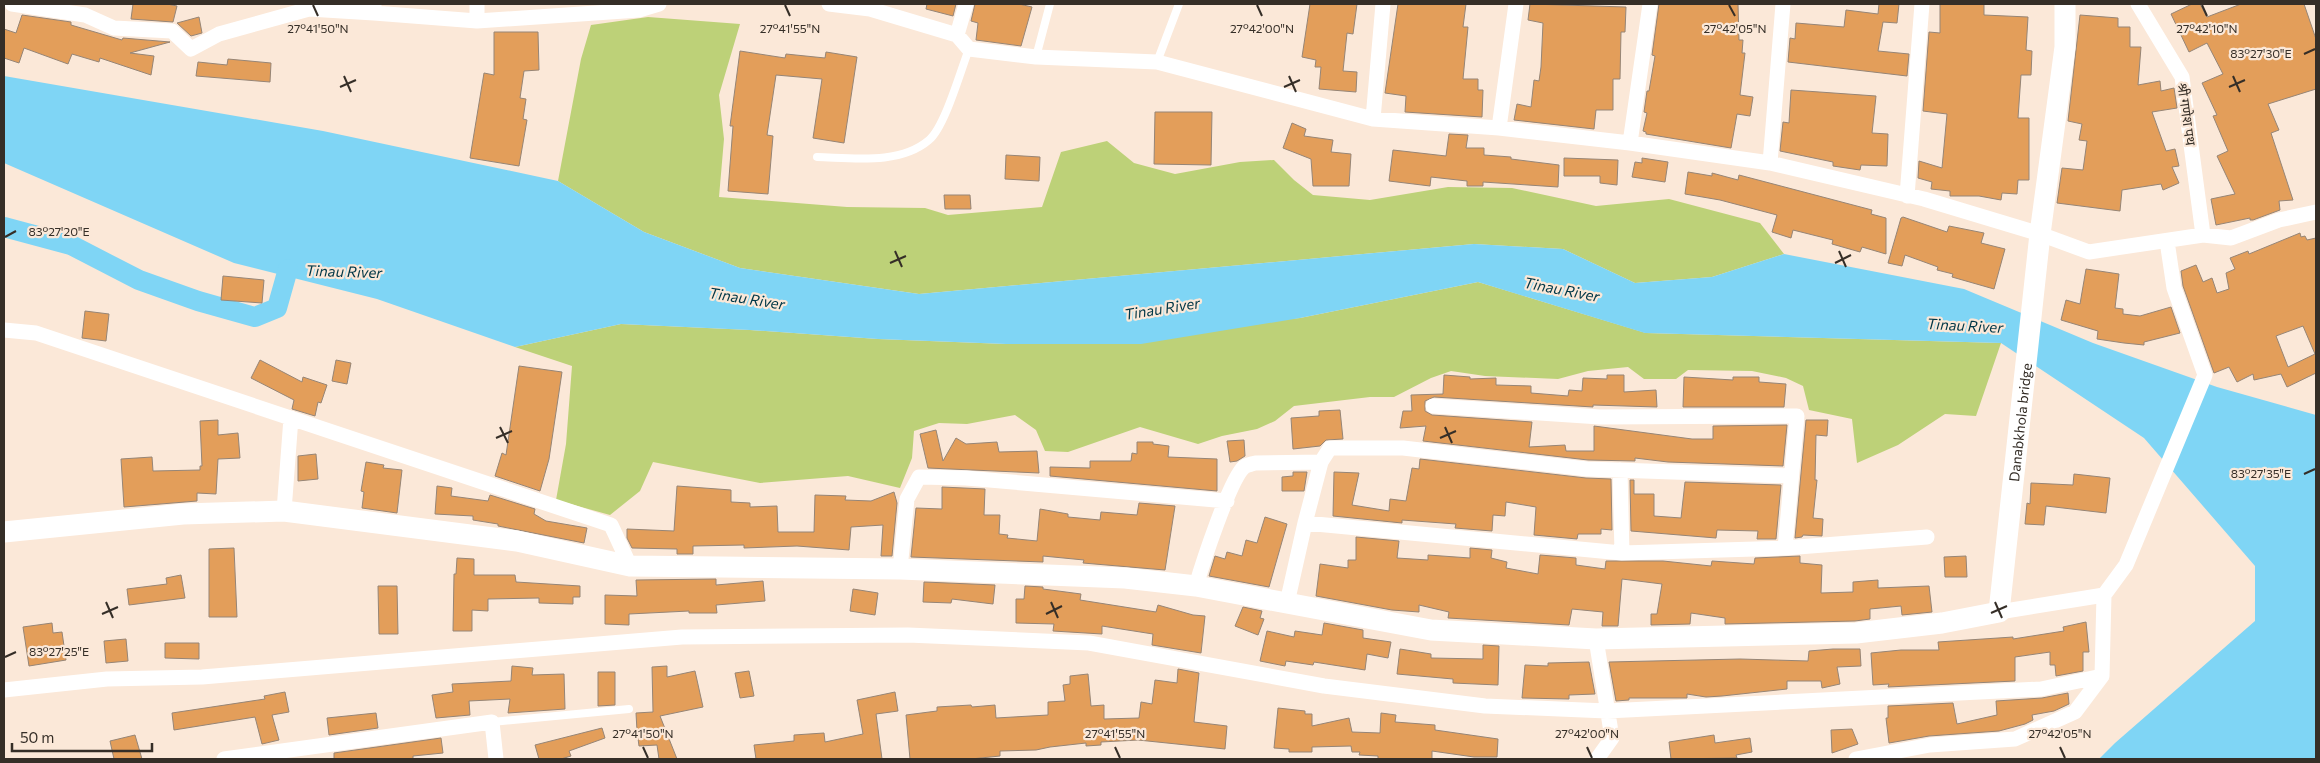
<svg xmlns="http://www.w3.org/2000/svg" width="2320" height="763" font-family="Commissioner,'Noto Sans Devanagari',sans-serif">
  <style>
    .green { fill: #bdd178 }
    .water { fill: #7fd5f5 }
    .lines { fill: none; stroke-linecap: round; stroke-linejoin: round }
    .canal { stroke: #7fd5f5; stroke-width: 20 }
    .building { fill: #e39e5a; stroke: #968576; fill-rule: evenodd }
    .service { stroke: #fff; stroke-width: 8 }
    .minor { stroke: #fff; stroke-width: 15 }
    .secondary { stroke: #fff; stroke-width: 21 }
    .ticks { fill: none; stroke: #352e27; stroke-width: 2 }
    .labels { text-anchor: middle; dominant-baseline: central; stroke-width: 4.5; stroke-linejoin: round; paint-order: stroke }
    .street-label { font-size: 14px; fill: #352e27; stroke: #fbe8d8 }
    .water-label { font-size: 15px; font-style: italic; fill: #003747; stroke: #fbe8d8 }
    .ticks-label { font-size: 12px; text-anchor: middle; fill: #352e27; stroke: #fbe8d8; stroke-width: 4.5; stroke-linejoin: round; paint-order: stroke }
  </style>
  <rect width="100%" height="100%" fill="#fbe8d8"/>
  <path class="green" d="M648,17L740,24L719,95L724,139L719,197L847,207L925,208L948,215L1042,207L1061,152L1107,141L1134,163L1175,174L1240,162L1274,160L1294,180L1313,195L1370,200L1448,187L1512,188L1596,206L1669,199L1760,223L1784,254L1712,277L1635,283L1563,249L1474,244L919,294L740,268L644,232L558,181L581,59L591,25Z
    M1478,282L1646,333L2001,343L1976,416L1945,414L1898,445L1857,463L1852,419L1809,410L1803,386L1786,378L1752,371L1688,370L1676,379H1644L1628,367L1588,371L1558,379L1485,376L1451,371L1431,378L1394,397H1370L1294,406L1275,421L1257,429L1222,436L1198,444L1140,427L1068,452L1045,451L1036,430L1015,415L967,424L939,423L914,431L912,458L900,488L848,476L760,483L653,462L640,491L610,515L556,500L566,444L572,366L515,347L621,324L750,330L878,339L1006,344L1300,318Z"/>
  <path class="water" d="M4,76L323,131L558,181L644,232L740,268L919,294L1474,244L1563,249L1635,283L1712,277L1784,254L1964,289L2093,343L2217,387L2316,415V759H2099L2115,743L2255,621V566L2144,438L2001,343L1645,333L1478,282L1300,318L1141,344H1006L878,339L750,330L621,324L515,347L377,299L234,263L4,163Z"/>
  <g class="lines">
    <path class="canal" d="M4,227L71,245L139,280L198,301L255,317L277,308L288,269"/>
  </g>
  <path class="building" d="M133,4H167L177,6L173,22L131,19Z
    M927,4H956L953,16L926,9Z
    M975,4H1019L1032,7L1021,46L976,40L978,23L971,21Z
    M1310,4H1357L1353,34L1347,33L1343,71L1357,72L1356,92L1319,89L1321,67H1315L1316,60L1302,57Z
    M1398,4H1466L1463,27H1468L1463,79H1478V90H1483L1482,117L1405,112L1406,96L1385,93Z
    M1530,4L1626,7L1625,32H1621L1620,79H1613V110H1596L1594,129L1514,120L1517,104L1531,107L1534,80L1539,81L1541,67L1543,23L1528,20Z
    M1659,4H1738L1739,40H1743L1742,53H1745L1740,95L1753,97L1750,116L1737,114L1731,148L1646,134V132L1643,131L1647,113L1644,112L1647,91H1649L1655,56L1652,55Z
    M1879,4H1899L1897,23L1883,22L1878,51L1909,54L1907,76L1788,62L1790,38L1795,39L1796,23L1844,27L1846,10L1878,14Z
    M1940,4H1984V15L2028,17L2026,50L2032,51L2031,75H2021L2018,118H2029V180H2018L2017,194L2002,193L2001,200L1979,196H1950V191L1931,189L1932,182L1918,178L1919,161L1942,168L1947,114L1923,111L1929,32L1940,33Z
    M2192,4H2200L2207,17L2241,4H2304L2316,39V89L2268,104L2279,130L2271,133L2293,200L2279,201L2280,210L2253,220H2250V218L2216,225L2211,199L2235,194L2217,156L2228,151L2213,116L2217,115L2202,83L2223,74L2207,43L2189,52L2171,14Z
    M22,15L71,22V25L122,40L123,38L170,42L130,53L154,56L151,75L100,58L99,62L72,54L68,64L24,48L19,63L4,58V29L16,33Z
    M2080,15L2118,18V27H2130V47H2141L2138,85L2160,81L2161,91L2174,88L2177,108L2152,112L2166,151L2175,149L2179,166L2172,167L2179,183L2163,190L2161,184L2122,190L2120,211L2057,203L2062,168L2083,170L2087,141L2079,140L2082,124L2068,121Z
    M199,17L202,33L191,36L177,23Z
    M494,32H538L539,70L524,71L520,98L526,99L523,119L527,120L519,166L470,158L484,73L494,75Z
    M740,51L785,58L786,54L825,58L826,52L857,57L844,143L813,138L822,79L776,75L767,135L773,136L768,194L728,191L733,126H730Z
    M228,59L271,63L270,82L196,76L198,62L227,65Z
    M1791,90L1876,96L1872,133L1888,134L1887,166L1861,165L1860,170L1833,166V162L1780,151L1783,122L1789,123Z
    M1155,112H1212L1211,165L1154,164Z
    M1292,123L1306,129L1304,136L1333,140L1331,152L1351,154L1349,186H1313L1311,159L1283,148Z
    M1449,134L1468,135L1466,148H1484V155L1511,157V159L1559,165L1558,187L1483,182V186H1467V181L1431,177L1430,186L1389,181L1393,150L1446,156Z
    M1006,155L1040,157L1039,181L1005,179Z
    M1564,158L1618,160L1617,185L1600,183V176H1564Z
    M1642,158L1668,162L1665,182L1632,177L1635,162L1642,163Z
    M1688,172L1712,176V173L1738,180L1739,175L1872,210L1871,214L1886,218V254L1862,247L1860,252L1832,244L1833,240L1793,230L1791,238L1772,232L1777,215L1720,200L1685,194Z
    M944,195H970L971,209H945Z
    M1903,217L1947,232L1949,226L1984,233L1981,243L2005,249L1994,289L1952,277L1953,274L1937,270L1938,267L1905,255L1902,266L1888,263L1901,218Z
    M2300,233L2301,237L2305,236L2307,240L2316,238V373L2287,387L2281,374L2254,380L2253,374L2237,382L2229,367L2214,373L2183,286L2181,271L2196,265L2203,282L2212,278L2217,293L2229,289L2226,273L2235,269L2230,258L2248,251L2249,254ZM2303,326L2315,354L2288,367L2276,336Z
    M2086,269L2119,274L2115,308L2123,309V314L2140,316L2171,307L2180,333L2144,342V345L2124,343L2097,339L2098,331L2061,320L2066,300L2080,304Z
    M223,276L264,280L262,303L221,300Z
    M85,311L109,314L106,341L82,338Z
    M260,360L302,382L303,377L327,385L321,403L318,402L315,416L292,409L294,400L251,378Z
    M336,360L351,363L347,384L332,381Z
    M519,366L562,372L549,459L540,491L495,476L502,453L506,455Z
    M1444,375L1470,377V379L1496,378V385L1531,386V393L1568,396L1569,390L1582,391L1583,378L1607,379V375H1624V392L1656,390L1657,407L1593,405V407L1434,397L1425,401V411L1432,415L1532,422L1529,447L1565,445L1566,451H1594V426L1692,439H1713V426L1787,425L1783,466L1668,462L1635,458V461L1588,460L1423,441L1426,426L1400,428L1403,411H1412L1411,395L1443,394Z
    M1684,377L1733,380V377H1759V382L1786,384L1784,407H1683Z
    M1340,410L1343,439L1326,440L1320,446L1293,449L1291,418L1319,416V411Z
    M218,420V435L238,433L240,458L218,459L216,494L197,493V501L124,507L121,459L152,457L153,471L200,470V466H202L200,421Z
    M1806,420H1828L1827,436L1816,435L1815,480H1817L1813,518L1823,519L1822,536L1803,535L1802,537L1795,538Z
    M936,430L943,461L956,438L966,444L997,442L999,452L1037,451L1039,473L928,468L920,434Z
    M1244,440L1245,456L1237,461L1230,462L1227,441Z
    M1137,442H1153V444L1169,446L1168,457L1217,459V491L1050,476V467L1090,468V461H1131L1132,453L1137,454Z
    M316,454L318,479L298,481V456Z
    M1420,459L1586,478L1611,479L1612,530L1601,529V534H1578L1577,539L1534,535L1536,507L1506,502L1505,516L1493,515L1492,531L1455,528L1456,524L1402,520V523L1333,516L1334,472L1359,473L1352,505L1389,511L1390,499L1406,501L1412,468L1419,469Z
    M366,462L384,465L383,468L402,470L397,513L362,508L364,492L361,491Z
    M1293,472H1307L1304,491H1282V477L1293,476Z
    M2074,474L2110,478L2106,513L2046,506L2044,525L2025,524L2027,503L2030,504L2031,483L2073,485Z
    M1630,480H1634V494H1654V516L1681,518L1685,482L1781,485L1776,539H1757L1758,531L1717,530L1716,538L1631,531Z
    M437,486L452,488L451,496L488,501L490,495L535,509L534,514L546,521L587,528L584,543L498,526V524L473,520V516L435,514Z
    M677,486L731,490V502L750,503V507L777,506L778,532H814L815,495L846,496L845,500L871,501L894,492L897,503L892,556H881L883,525L851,527L849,550L797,546L744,548V545L693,546V554H677V549L632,548L627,538V529L674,531Z
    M942,487L985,489L984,515H1000L999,534L1008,535L1007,538L1037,541L1040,509L1068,514V517L1100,520L1101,512L1137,515L1139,503L1175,506L1165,570L1083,563L1084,560L1043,556V562L911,557L916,508L942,509Z
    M1265,517L1287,524L1269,587L1209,576L1215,556L1225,559L1227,552L1242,556L1246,540L1257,543Z
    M1356,537L1399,541L1397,558L1428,560V555L1470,558V548L1492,550L1491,558L1507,562L1506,568L1538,574L1540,555L1576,558V565L1605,569L1606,561H1663L1711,566L1712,561L1754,564L1755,558L1800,556V563L1822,565L1821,593L1853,592V582L1878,580V588L1929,586L1932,612L1902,615L1901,606L1870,609V619L1855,621L1725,624V618L1691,613L1690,624L1651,625V614H1657L1662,584L1622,579L1618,626H1602L1603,612L1572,609L1569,625L1448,618L1449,612L1419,605V612L1392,610L1316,596L1320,564L1348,568V560H1356Z
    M234,548L237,617H209V549Z
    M1966,556L1967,577H1945L1944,557Z
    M457,558L474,559V575H515L516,582L580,586V597H573V604L539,603V598L488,599V611L472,610V631H453L454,574H456Z
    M181,575L185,598L129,605L127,589L167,584L166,578Z
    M716,579V585L763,581L765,601L716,605L717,613H689V611L629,614V625L605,624V595L637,596L636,580Z
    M924,582L995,585L993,604L952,599L951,603L923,602Z
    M378,586H397L398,634H379Z
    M1025,586L1043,587V589L1081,594L1080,600L1156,612L1158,605L1193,615L1205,616L1201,653L1152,645L1153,634L1102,626V634L1053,631L1054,624L1016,623V599H1024Z
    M853,589L878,593L875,615L850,611Z
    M1243,607L1262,611L1260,618L1264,619L1258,635L1235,626Z
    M2086,622L2089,652H2083V671L2056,676L2055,665H2050V652L2015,657V681L1888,687L1889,684L1873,685L1871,653L1901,650H1939L1938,642L2013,637V639L2064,631L2063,627Z
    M52,623L53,633L62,632L66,660L29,666L23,627Z
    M1324,623L1363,630V638L1391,642L1388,658L1367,654L1365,670L1314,662L1313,665L1286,661L1285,666L1260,661L1267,631L1294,637L1295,631L1322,635Z
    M126,639L128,661L106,663L104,641Z
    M165,643H199V659L165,658Z
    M1483,645L1499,646L1498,685L1453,683V679L1397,674L1400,649L1431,654V658L1483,659Z
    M1833,649H1860L1861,666L1837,667L1840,684L1822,688L1821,681H1787V689L1722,696L1706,697L1687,694V698H1629V700L1616,701L1609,662L1740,659L1808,661L1809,651Z
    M1589,662L1595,694L1569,695V699L1522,698L1525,665L1548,666V663Z
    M512,666L533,668L532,675L564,674L565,709L508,713L510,699L469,701L470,715L436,718L432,695L453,692L452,684L511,681Z
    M667,666V677L695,671L703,707L660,716L677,759H659L657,745L639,746L637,731L636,713L653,712L652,667Z
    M1178,669L1199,673L1194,722L1227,726L1225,749L1138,740L1101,742V745L1086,746V743L1050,747L1036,750L1000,751V756L971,759H910L906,715L937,711V707L971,705L972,707L995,705L996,718L1048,715V702L1065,701L1063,685L1070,684V676L1088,674L1091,706L1104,705V719L1139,718L1141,702L1152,704L1155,680L1177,683Z
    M749,671L754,696L740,698L735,673Z
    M598,672H615V705L598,706Z
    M285,692L289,712L272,715L279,740L262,744L255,717L174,730L172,713L265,699L264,696Z
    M895,692L898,711L876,714L882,759H756L754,745L794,741V735L824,733L825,742L863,734L857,700Z
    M2068,693L2069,704L2054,711L2032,715L2033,720L2025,724L1999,731L1929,736L1889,743L1886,718H1888V706L1953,703L1957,724L1997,715L1996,701L2042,698Z
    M1278,708L1305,711V714H1312V726L1349,718L1352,732L1380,733L1381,713L1396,715L1395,722L1435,725V730L1498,739L1497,757H1474L1432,751V759H1378V756L1359,755L1360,752H1352L1351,746L1312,747V752H1289V749L1274,748Z
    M376,713L378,728L329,735L327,718Z
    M602,728L605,738L569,751L571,756L561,759H539L535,745Z
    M1852,729L1858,744L1832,753L1831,730Z
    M135,735L142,759H114L110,741Z
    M1714,735L1715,743L1750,738L1752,752L1736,755L1737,758L1671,759L1669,742Z
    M441,738L443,753L413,756V759H334V753Z"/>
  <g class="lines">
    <path class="service" d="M1036,57L1050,4
      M1157,62L1179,4
      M817,157C853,158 900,165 929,140C945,127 961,69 969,49
      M492,722L629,709"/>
    <path class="minor" d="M12,4L85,15L114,28L172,31L191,49L219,34L309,9L374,13
      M374,4V13L477,21L639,10L659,4
      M829,4L870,9L957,35L969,49L1036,57L1157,62L1373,119L1499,128L1630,143L1770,163L1924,199L2040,234L2089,252L2203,235L2231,238L2279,220L2316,212
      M2138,4L2182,77L2203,235
      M477,21V4
      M957,35L966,4
      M1373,119L1383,4
      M1499,128L1516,4
      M1630,143L1650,4
      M1770,163L1783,4
      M1907,196L1922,4
      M4,330L36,333L611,525L630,566
      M1433,406L1600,417L1797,416L1785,548
      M1620,470L1622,553
      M284,511L291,418
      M1305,523L1622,553L1785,548L1927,537
      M900,569L907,499L919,477L966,478L1227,501
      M1196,586C1202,565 1230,479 1244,467C1247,465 1252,464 1255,463L1321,462L1330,448H1403L1587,469L1791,476
      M1287,603L1305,523L1321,462
      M1999,612L2104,595L2126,565L2205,375L2174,288L2167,241
      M1596,639L1612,738L1597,759
      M4,690L107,679L202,677L682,637L908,635L1089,643L1324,686L1485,706L1607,711L2041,689L2102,676
      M224,759L492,722L496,759
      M1856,759L1930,745L2015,739L2075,712L2102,676L2104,595"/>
    <path class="secondary" id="s1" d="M4,532L183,514L284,511L517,541L630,566L900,569L1125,578L1196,586L1431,630L1596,639L1856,633L1942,623L1999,612L2040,234L2065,47V4"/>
  </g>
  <path class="ticks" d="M313,5L318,16M785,5L790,16M1257,5L1262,16M1729,5L1735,16M2202,5L2207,16M2304,54L2315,49M344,76L351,92M1289,76L1296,92M2233,76L2240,92M340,87L356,80M1284,87L1300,80M2229,87L2245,80M5,237L16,231M895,251L902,267M1839,251L1846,267M890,263L906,256M1835,263L1851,255M500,427L508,443M1445,427L1452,443M496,438L512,431M1440,438L1456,431M2304,474L2315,469M106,602L113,618M1051,602L1058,618M1995,602L2002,618M1991,613L2007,606M102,614L118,607M1046,614L1062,606M5,657L16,652M643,747L648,758M1115,747L1120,758M1587,747L1592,758M2060,747L2065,758"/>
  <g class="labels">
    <g class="street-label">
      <text transform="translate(2187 114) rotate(82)">श्री गणेश पथ</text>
      <text stroke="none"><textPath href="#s1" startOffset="2198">Danabkhola bridge</textPath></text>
    </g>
    <g class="water-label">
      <text transform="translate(344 271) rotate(2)">Tinau River</text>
      <text transform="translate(1562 289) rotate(11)">Tinau River</text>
      <text transform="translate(747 298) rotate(9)">Tinau River</text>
      <text transform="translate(1162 308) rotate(-9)">Tinau River</text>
      <text transform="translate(1965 325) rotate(3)">Tinau River</text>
    </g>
  </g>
  <g class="ticks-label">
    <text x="318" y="33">27°41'50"N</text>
    <text x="790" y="33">27°41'55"N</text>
    <text x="1262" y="33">27°42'00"N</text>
    <text x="1735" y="33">27°42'05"N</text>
    <text x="2207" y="33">27°42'10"N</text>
    <text x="2261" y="58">83°27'30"E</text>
    <text x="59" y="236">83°27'20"E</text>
    <text x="2261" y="478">83°27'35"E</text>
    <text x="59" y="656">83°27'25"E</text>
    <text x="643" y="738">27°41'50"N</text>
    <text x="1115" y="738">27°41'55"N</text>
    <text x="1587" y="738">27°42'00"N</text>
    <text x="2060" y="738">27°42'05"N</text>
  </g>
  <rect width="2320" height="763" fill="none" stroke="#352e27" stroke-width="10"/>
  <path d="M12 743v8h140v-8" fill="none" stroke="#352e27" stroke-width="2.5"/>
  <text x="20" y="743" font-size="15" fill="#352e27" stroke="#fbe8d8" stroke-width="4" paint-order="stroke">50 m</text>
</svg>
